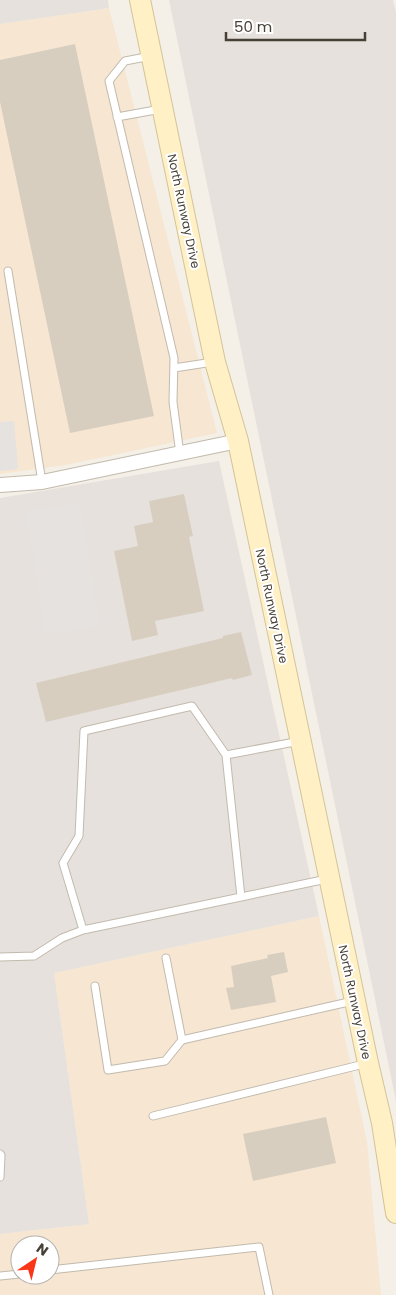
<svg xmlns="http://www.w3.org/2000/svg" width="396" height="1295" font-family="Poppins,sans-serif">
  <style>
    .commercial { fill: #f6e6d2; fill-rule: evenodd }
    .industrial { fill: #e6e1dc }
    .parking { fill: #e5e2df }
    .building { fill: #d8cec0 }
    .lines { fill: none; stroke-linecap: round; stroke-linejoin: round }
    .lane-casing { stroke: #c2baad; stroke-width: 9 }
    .street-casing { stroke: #c2baad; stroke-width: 16 }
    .secondary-casing { stroke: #d4c397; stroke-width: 22 }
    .lane { stroke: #fff; stroke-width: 7 }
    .street { stroke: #fff; stroke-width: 14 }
    .secondary { stroke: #fff0c6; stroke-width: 20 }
    .labels { text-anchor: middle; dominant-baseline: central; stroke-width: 4; stroke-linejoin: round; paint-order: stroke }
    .street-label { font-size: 12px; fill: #474036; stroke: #fff }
  </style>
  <rect width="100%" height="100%" fill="#f4f0e7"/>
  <path class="commercial" d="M109,8L217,433L66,465L0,474V24Z
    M319,916L367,1142L381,1295H0V1234L89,1224L54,973ZM20,1245H50V1275H20Z"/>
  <path class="industrial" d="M0,0H108L109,8L0,24Z
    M169,0H393L396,13V1101Z
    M219,461L319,916L54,973L89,1224L0,1234V498Z"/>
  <path class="parking" d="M14,421L18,469L0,471V422Z
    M80,503L100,626L45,635L26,511Z"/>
  <path class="building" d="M75,44L154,416L70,433L0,102V60Z
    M184,494L193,536L189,537L204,611L155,621L158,635L132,641L114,551L138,546L134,526L153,522L149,501Z
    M241,632L252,675L233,680L232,678L46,722L36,683L223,638V636Z
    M284,952L288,972L271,976L276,1002L231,1010L226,988L234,987L231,966L268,958L267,955Z
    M326,1117L336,1163L253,1181L243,1134Z"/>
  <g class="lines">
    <g class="lane-casing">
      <path id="lane" d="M151,56L125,61L109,81L174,358L173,402L180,454
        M117,117L161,109
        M8,271L42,482
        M174,368L213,362
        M300,741L226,755L192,706L84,731L79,836L63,863L83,930L327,879
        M226,755L241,897
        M0,957L34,956L62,938L83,930
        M166,958L182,1040L353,1001
        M95,986L108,1070L165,1061L182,1040
        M153,1116L368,1063
        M0,1154L1,1155L0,1177
        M50,1270L259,1247L269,1295
        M0,1276L20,1274"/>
    </g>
    <g class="street-casing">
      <path id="street" d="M0,485L42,482L238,441"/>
    </g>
    <g class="secondary-casing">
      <path id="secondary" d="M140,0L215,362L238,441L368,1063L382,1123L396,1213"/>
    </g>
    <use href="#lane" class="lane"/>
    <use href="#street" class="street"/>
    <use href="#secondary" class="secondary"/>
  </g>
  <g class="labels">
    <g class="street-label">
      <text transform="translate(184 211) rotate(78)">North Runway Drive</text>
      <text transform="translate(272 606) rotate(78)">North Runway Drive</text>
      <text transform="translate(355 1002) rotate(78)">North Runway Drive</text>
    </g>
  </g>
  <g transform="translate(35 1260) rotate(35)"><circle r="24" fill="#ffffff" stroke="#b5b3af"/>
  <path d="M0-4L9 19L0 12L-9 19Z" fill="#fa3618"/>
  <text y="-8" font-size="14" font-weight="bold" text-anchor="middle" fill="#474036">N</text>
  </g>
  <path d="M226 32v8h139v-8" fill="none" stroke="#474036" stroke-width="2.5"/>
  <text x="234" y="32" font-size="15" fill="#474036" stroke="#ffffff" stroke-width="4" paint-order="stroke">50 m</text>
</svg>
